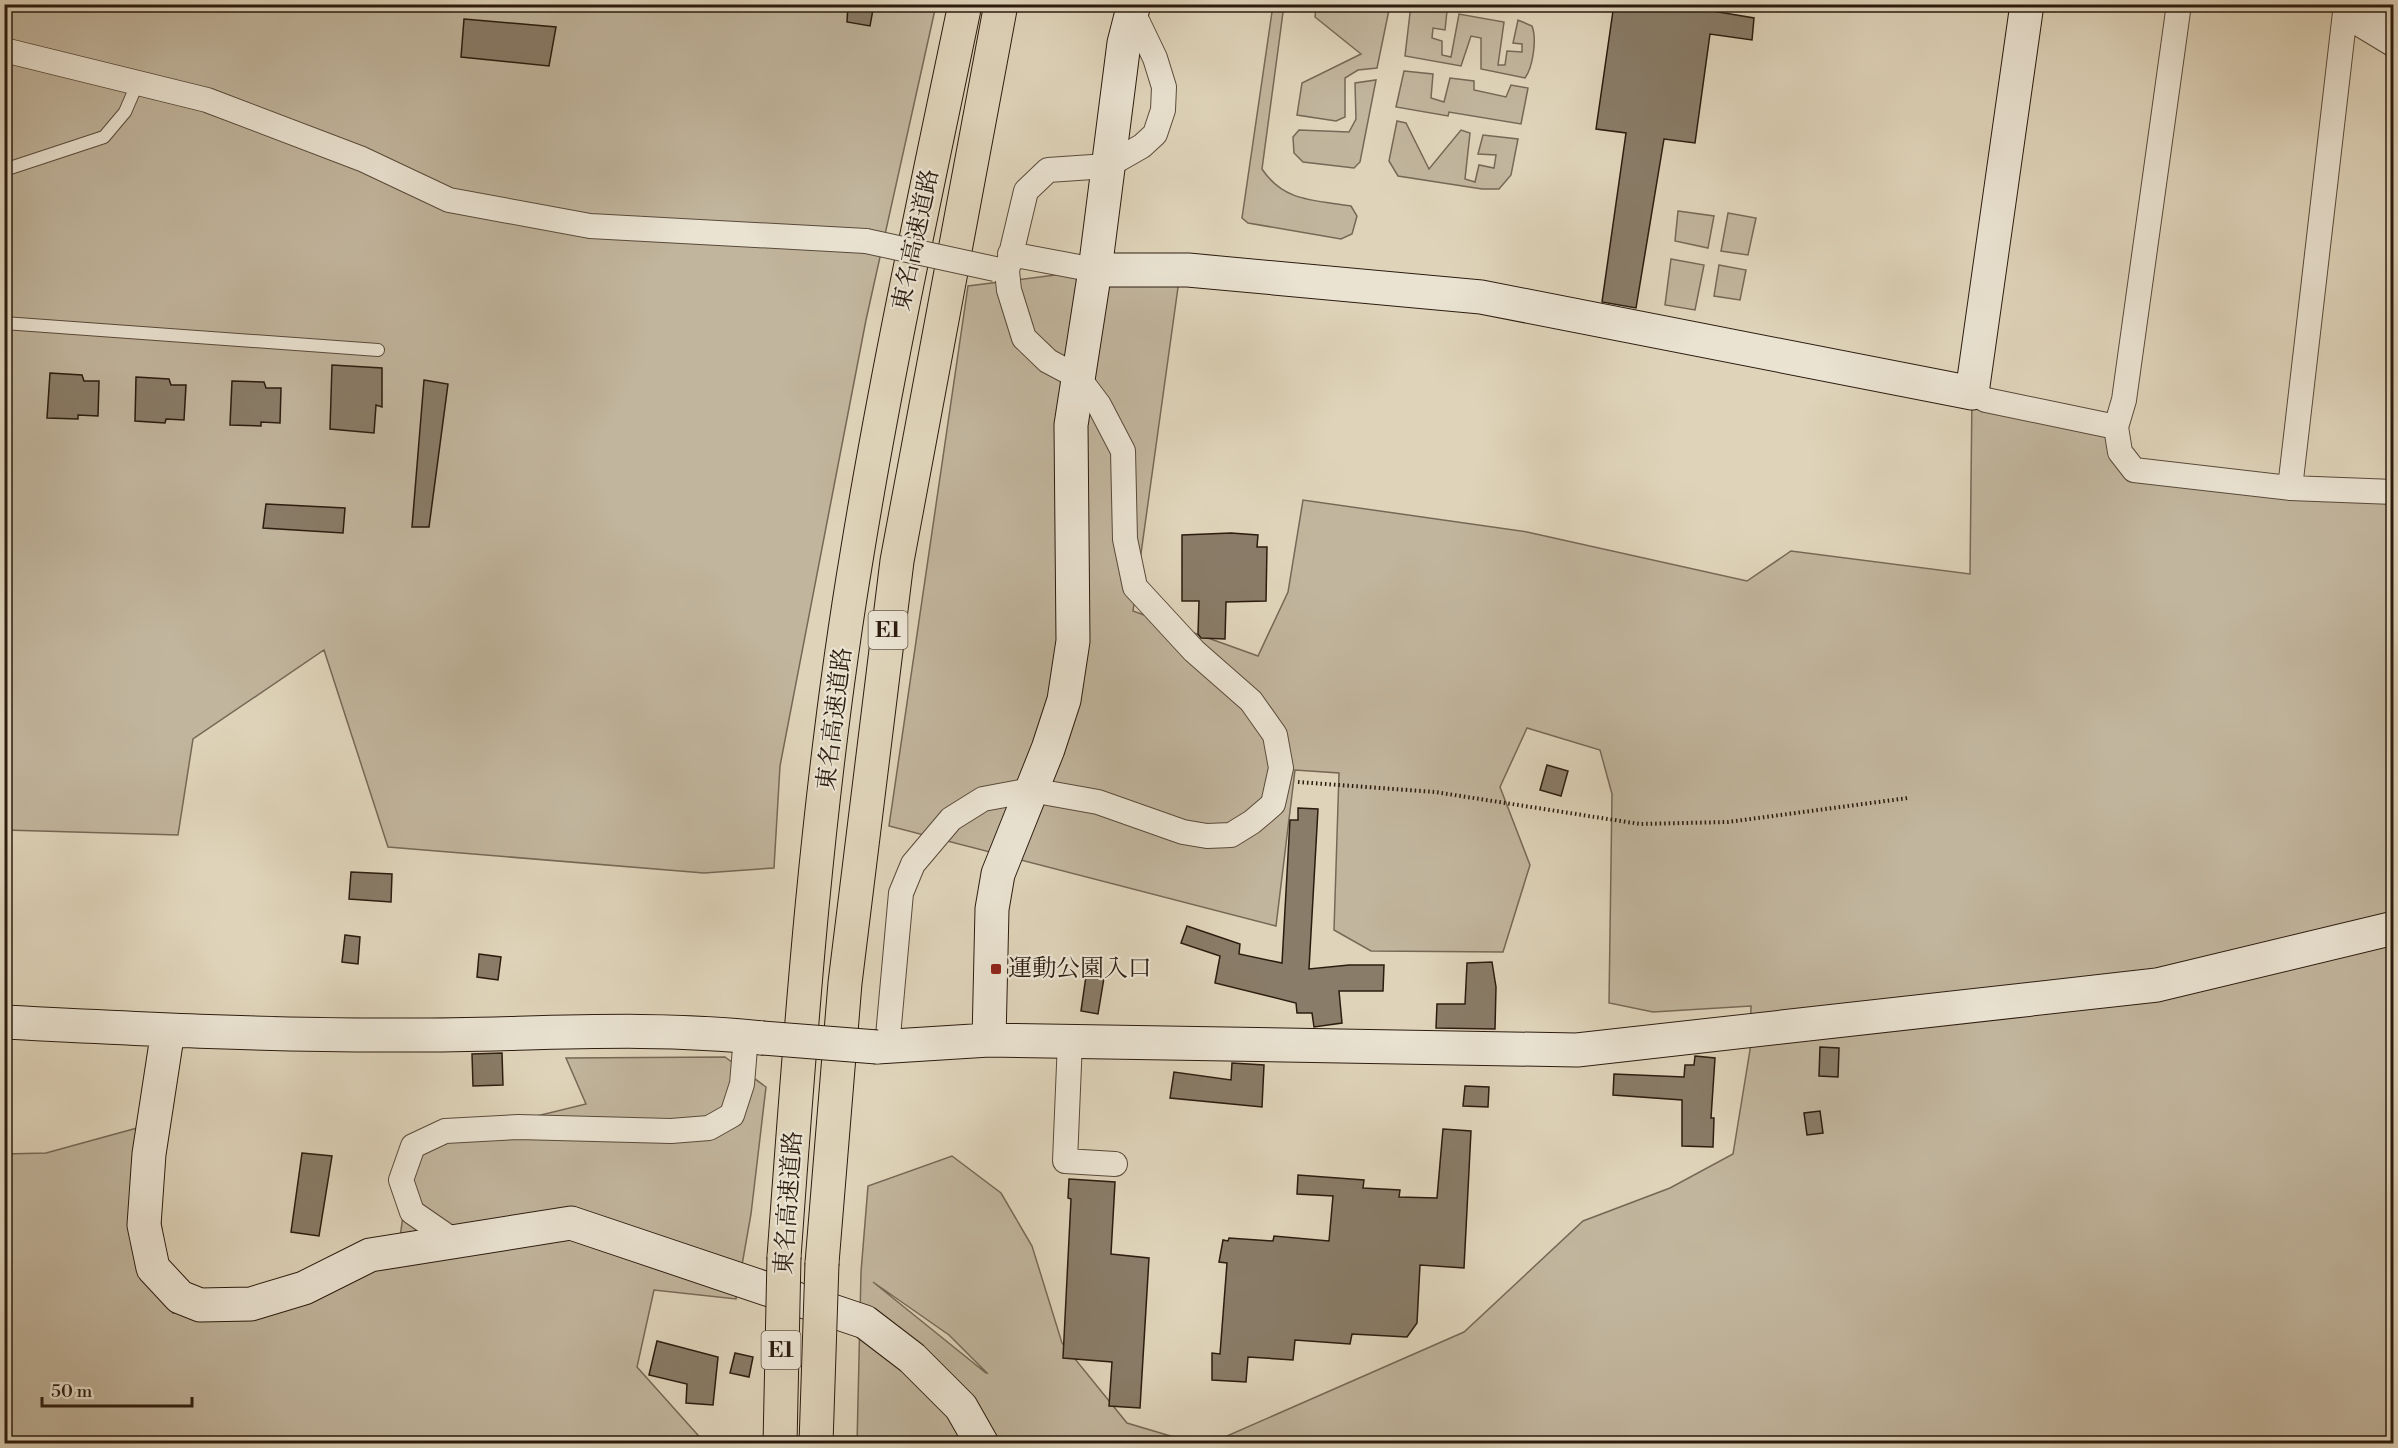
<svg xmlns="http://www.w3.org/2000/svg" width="2398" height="1448" font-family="'Libre Bodoni','Noto Serif JP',serif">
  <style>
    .green { fill: #c1b59d; stroke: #766856; stroke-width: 1.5; fill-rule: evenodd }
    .building { fill: #897c68; stroke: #2c1c0f; stroke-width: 1.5 }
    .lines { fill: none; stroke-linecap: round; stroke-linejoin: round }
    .lane-casing { stroke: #594a3a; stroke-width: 14 }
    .street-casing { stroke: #594a3a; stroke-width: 26 }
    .secondary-casing { stroke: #2c1c0f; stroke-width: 35 }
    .highway-casing { stroke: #2c1c0f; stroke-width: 35 }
    .path { stroke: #2c1c0f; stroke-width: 4; stroke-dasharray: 1.5 3; stroke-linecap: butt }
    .lane { stroke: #eae3d2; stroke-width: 12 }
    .street { stroke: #eae3d2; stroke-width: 24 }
    .secondary { stroke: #eae3d2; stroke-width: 33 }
    .highway { stroke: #dfd4ba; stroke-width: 33 }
    .street-bridge-casing { stroke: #594a3a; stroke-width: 26; stroke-linecap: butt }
    .secondary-bridge-casing { stroke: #2c1c0f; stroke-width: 35; stroke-linecap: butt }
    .highway-bridge-casing { stroke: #2c1c0f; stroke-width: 35; stroke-linecap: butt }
    .street-bridge { stroke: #eae3d2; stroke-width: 24 }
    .secondary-bridge { stroke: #eae3d2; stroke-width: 33 }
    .highway-bridge { stroke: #dfd4ba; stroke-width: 33 }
    .poi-dot { fill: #8f2418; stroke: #eae3d2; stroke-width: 2 }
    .labels { text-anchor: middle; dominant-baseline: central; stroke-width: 4.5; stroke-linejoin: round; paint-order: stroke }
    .shield { fill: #eae3d2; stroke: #65584a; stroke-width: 1.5 }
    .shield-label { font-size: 22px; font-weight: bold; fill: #2c1c0f }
    .street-label { font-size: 24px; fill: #2c1c0f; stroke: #eae3d2 }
    .poi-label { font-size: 24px; fill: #2c1c0f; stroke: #eae3d2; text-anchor: start }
  </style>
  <rect width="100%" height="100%" fill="#dfd4ba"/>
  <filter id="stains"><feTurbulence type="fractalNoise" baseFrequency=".00333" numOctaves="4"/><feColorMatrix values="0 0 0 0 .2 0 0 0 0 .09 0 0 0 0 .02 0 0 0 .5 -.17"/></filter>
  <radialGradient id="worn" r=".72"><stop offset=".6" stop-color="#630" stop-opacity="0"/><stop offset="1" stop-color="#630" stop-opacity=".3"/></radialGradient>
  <path class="green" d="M5,5H936L866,320L780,766L774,868L704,873L388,847L324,650L193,739L178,835L5,830Z
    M1273,5H1284L1262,169C1284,202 1314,200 1351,206L1357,216L1352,234L1341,239L1248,223L1242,218Z
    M1316,5H1384L1389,10L1377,68L1358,70L1345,78V117L1336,121L1297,115L1302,83L1361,54L1315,17Z
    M1416,6L1447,11L1445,30L1433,28L1432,38L1442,41V55L1451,57L1459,14L1504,22L1498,65H1505L1507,51L1522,52V44L1513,43L1518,20L1532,26C1537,39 1533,67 1525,78L1481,69V38L1471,36L1461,66L1405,56L1410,13Z
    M1404,71L1433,74L1431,98L1444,102L1450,78L1474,81V90L1506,97L1511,85L1528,88L1521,124L1449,112L1448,116L1396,107Z
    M1376,80L1360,162L1354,168L1303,162L1294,153L1293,137L1299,130L1349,132L1356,119L1355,83Z
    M1397,121L1406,123L1429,169L1461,130L1470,133L1465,179L1475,182L1479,165L1494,168L1496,155L1478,154L1483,135L1518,139L1511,175L1499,189H1482L1398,176L1389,161Z
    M1678,211L1714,216L1708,248L1675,241Z
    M1728,213L1756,218L1748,255L1721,251Z
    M1671,259L1704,265L1695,310L1665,305Z
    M1719,265L1746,270L1740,300L1714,296Z
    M1095,270L1180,273L1133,611L1258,656L1288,592L1303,500L1527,532L1747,581L1791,551L1970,574L1972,393L2091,420L2134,470L2393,499V1443H1211L1464,1332L1583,1221L1670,1188L1733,1154L1750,1050L1751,1006L1653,1012L1609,1003L1612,794L1600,750L1527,728L1500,787L1530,865L1503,952L1371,951L1334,930L1339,773L1295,770L1276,926L889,826L968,286Z
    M725,1057L766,1087L751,1214L736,1299L654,1290L637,1367L705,1443H5L4,1154L46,1153L148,1125L173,1313L304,1288L398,1251L413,1146L586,1104L566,1058Z
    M952,1156L1001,1193L1032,1246L1062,1343L1127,1423L1194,1443L857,1444L861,1272L868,1186ZM873,1282L949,1335L987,1373H986Z"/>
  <path class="building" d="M848,4H874L870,26L847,22Z
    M1614,4H1714L1712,11L1754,18L1752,40L1710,34L1695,143L1664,139L1636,308L1602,302L1626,133L1596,129Z
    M464,19L556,27L549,66L461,57Z
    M332,365L382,368V407L376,405L374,433L330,429Z
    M50,373L82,375L84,381H99L98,416L78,415V419L47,418Z
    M136,377L169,379L171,385H186L184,420L166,419L165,423L135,421Z
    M424,380L448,384L429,527H412Z
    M232,381L264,382L266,388H281L280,423L261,422V426L230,425Z
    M266,504L345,508L343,533L263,528Z
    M1231,533L1258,535L1257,547H1267L1266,601L1226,602L1225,639L1201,638L1198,634L1199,601H1182V535Z
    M1547,765L1568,771L1561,796L1540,790Z
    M1298,808L1318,809L1309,969L1349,965H1384L1383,991H1339L1342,1023L1314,1027L1312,1013H1297L1296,1003L1215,983L1220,956L1181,943L1187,926L1240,944L1239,954L1282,963L1290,820H1298Z
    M351,872L392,874L391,902L349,899Z
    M345,935L360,937L358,964L342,962Z
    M479,954L501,957L498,980L477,977Z
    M1492,962L1496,987L1495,1029L1436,1028L1437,1004H1465L1467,963Z
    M1086,976L1104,978L1098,1014L1081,1011Z
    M1820,1047L1839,1048L1838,1077L1819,1076Z
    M502,1053L503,1085L473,1086L472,1054Z
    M1695,1056L1715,1058L1711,1118H1714L1713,1147L1682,1146V1100L1613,1095L1614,1074L1684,1077L1685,1065H1694Z
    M1232,1063L1264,1065L1262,1107L1170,1098L1174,1072L1231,1080Z
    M1465,1086L1489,1087L1488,1107L1463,1106Z
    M1820,1111L1823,1133L1807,1135L1804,1113Z
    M1443,1129L1471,1131L1464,1268L1420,1265L1417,1323L1407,1337L1352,1334L1350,1344L1295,1340L1293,1360L1248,1357L1246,1382L1212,1380V1353L1220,1354L1227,1263L1219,1262L1223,1240L1228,1241L1229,1238L1273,1241L1274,1236L1329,1241L1333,1196L1297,1194L1298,1175L1364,1180L1363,1188L1400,1190L1399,1197L1437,1198Z
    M302,1153L332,1156L319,1236L291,1232Z
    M1069,1179L1115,1182L1111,1254L1149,1258L1140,1408L1109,1406L1112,1362L1063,1358L1071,1199L1068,1198Z
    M657,1341L718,1357L713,1405L686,1403L687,1384L649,1375Z
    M735,1353L753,1357L749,1377L730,1373Z"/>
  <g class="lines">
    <g class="lane-casing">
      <path id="lane" d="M4,170L104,137L125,112L138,82
        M4,323L378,350"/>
    </g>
    <g class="street-casing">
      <path id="street" d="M2346,16L2394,45
        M4,50L207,100L362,159L449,200L590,226L866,241
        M1010,254L1095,270
        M1972,393L1986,400L2116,427L2120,452L2134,470L2290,488L2394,492
        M2116,427L2124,400L2179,4
        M2290,488L2346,4
        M1070,1041L1065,1161L1115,1164
        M887,1047L901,893L913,864L951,819L983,799L1031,790L1098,802L1183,832L1207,836L1231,835L1252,822L1273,804L1281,768L1275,735L1251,701L1194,651L1135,587L1125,539L1123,451L1099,405L1078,377L1048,361L1024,338L1009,290L1007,271L1026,191L1048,170L1107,166L1142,146L1155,134L1163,110L1164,87L1155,58L1132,10
        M454,1241L412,1212L401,1180L413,1146L445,1131L518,1127L671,1131L709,1128L732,1115L742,1084L746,1036"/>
    </g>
    <g class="secondary-casing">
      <path id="secondary" d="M2364,4L2394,21
        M1095,270H1188L1481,297L1972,393L2027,4
        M4,1022C140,1029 277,1036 413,1035C529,1035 646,1025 762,1038
        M168,1030L149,1154L144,1225L153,1268L180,1297L200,1305L251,1304L304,1288L370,1255L571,1223L865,1322L912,1358L961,1407L982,1444
        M989,1040L992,909L998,874L1048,749L1064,700L1073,641L1071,425L1095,270L1124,43L1134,4
        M877,1047L989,1040L1577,1050L2157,985L2394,928"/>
    </g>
    <g class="highway-casing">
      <path id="highway" d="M784,1257C801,1022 818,787 857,554C887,370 927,187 965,4
        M822,1263L845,983L897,561L1001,4"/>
    </g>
    <path class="path" d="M1298,782L1435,792L1640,824L1728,822L1908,798"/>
    <use href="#lane" class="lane"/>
    <use href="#street" class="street"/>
    <use href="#secondary" class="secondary"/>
    <use href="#highway" class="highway"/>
    <g class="street-bridge-casing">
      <path id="street-bridge" d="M866,241L995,269"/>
    </g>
    <g class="secondary-bridge-casing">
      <path id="secondary-bridge" d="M762,1038L877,1047"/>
    </g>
    <g class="highway-bridge-casing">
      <path id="highway-bridge" d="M780,1444L784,1257
        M816,1444L822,1263"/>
    </g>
    <use href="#street-bridge" class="street-bridge"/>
    <use href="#secondary-bridge" class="secondary-bridge"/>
    <use href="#highway-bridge" class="highway-bridge"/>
  </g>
  <rect class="poi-dot" x="990" y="963" width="12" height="12" rx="3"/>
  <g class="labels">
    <g class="shield">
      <rect x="868.5" y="611" width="39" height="38" rx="4.5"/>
      <rect x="761.5" y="1331" width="39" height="38" rx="4.5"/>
    </g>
    <g class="shield-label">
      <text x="888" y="630">E1</text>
      <text x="781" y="1350">E1</text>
    </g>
    <g class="street-label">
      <text transform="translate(916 240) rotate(-78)">東名高速道路</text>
      <text transform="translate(835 719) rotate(-83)">東名高速道路</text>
      <text transform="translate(789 1203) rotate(-86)">東名高速道路</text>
    </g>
    <g class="poi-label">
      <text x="1008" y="969">運動公園入口</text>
    </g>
  </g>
  <rect width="2398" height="1448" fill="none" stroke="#dfd4ba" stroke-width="24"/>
  <rect x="6" y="6" width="2386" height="1436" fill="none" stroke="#2c1c0f" stroke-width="3"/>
  <rect x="12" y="12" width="2374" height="1424" fill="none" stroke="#2c1c0f" stroke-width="1.5"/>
  <path d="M42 1397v9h150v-9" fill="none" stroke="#2c1c0f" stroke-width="3"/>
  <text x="51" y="1397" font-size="18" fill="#2c1c0f" stroke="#eae3d2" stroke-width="4.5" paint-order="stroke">50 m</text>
  <rect width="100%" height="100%" filter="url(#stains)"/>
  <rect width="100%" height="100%" fill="url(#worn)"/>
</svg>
